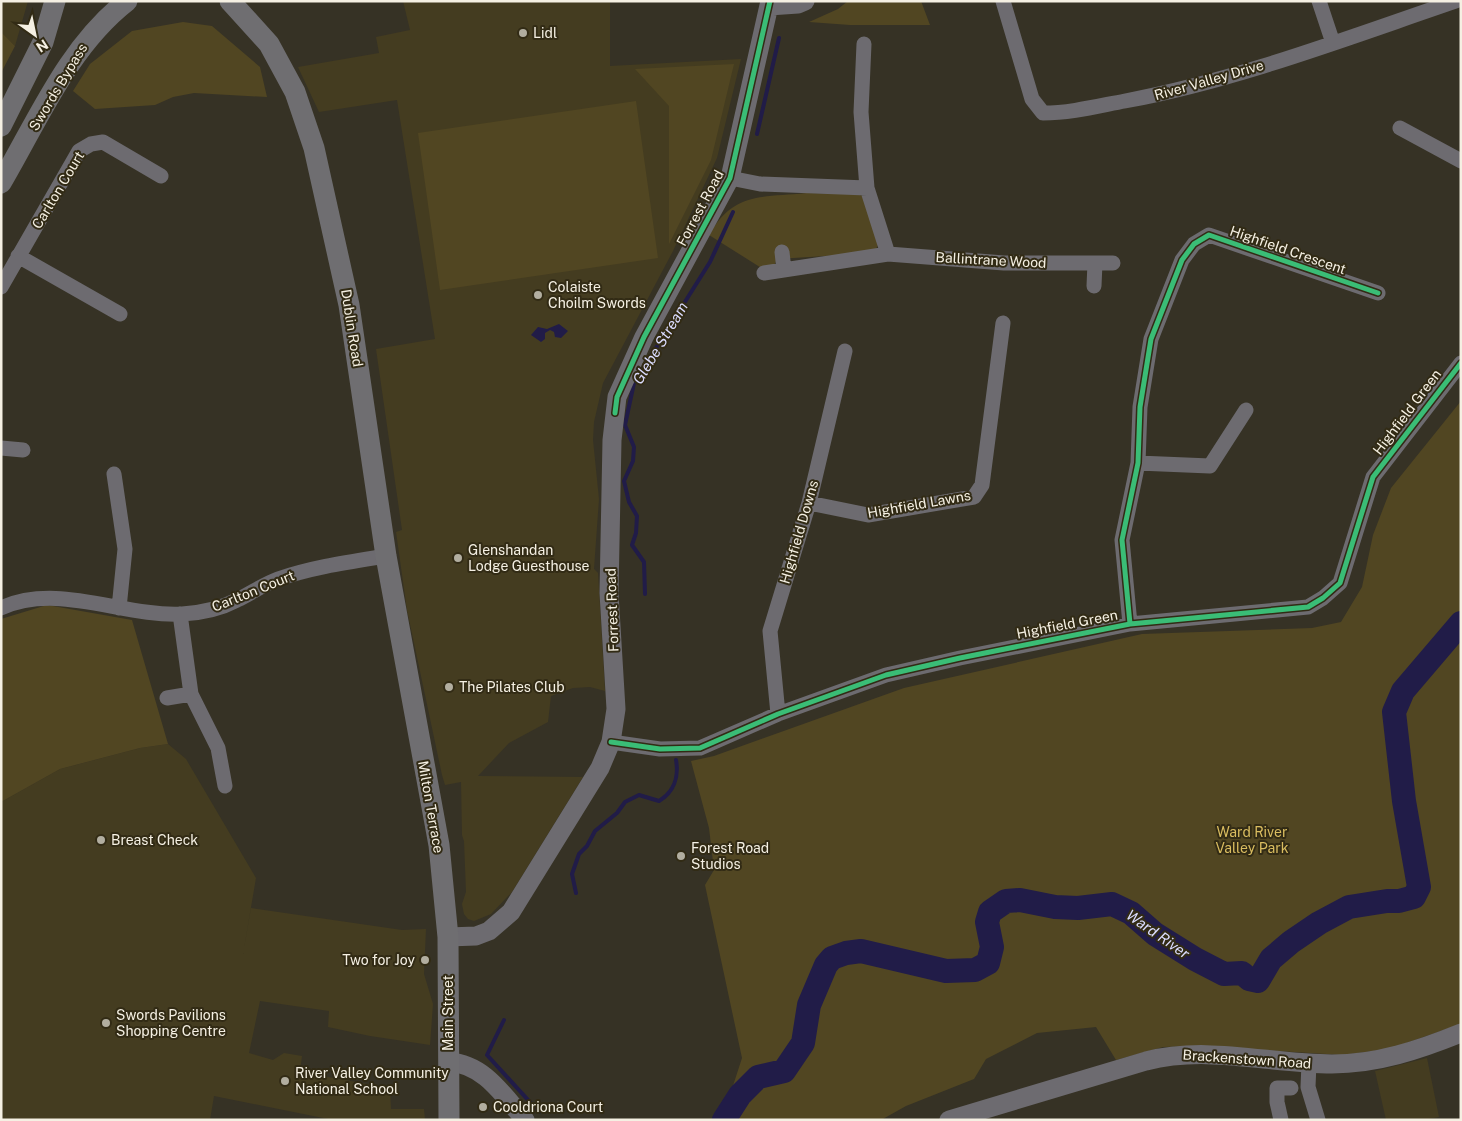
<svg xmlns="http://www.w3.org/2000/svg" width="1462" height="1121" font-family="'Public Sans',sans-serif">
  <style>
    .built { fill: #443c20 }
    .green { fill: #514622 }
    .water { fill: #211c48 }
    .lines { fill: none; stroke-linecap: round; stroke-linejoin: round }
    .stream { stroke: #211c48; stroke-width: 4 }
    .river { stroke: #211c48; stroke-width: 24 }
    .minor { stroke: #6d6b70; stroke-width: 15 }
    .tertiary { stroke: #6d6b70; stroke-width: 19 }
    .secondary { stroke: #6f6e71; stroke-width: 21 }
    .cycleway-casing { stroke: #322b15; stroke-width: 8 }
    .cycleway { stroke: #3abd76; stroke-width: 5 }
    .poi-dot { fill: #b2aea0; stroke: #322b15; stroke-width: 2 }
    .labels { text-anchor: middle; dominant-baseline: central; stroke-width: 4; stroke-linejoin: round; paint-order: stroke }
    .poi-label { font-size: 14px; fill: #f5f0e3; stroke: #322b15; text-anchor: start }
    .street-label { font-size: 14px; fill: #f5f0e3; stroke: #322b15 }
    .park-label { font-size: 14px; fill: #dabd60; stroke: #322b15 }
    .water-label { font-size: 15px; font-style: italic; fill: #dbdcff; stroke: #322b15 }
  </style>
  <rect width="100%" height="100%" fill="#363225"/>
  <path class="built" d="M1,1H28L15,46L1,33Z
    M403,1H610V66L741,59L717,158L673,251L603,383L594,422L593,440L599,499L594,569L598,573L605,691L590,687L573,688L551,696L548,722L509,743L478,776L583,777L512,892L491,914L474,921L468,919L464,914L462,904L466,892L464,841L462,835L461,782L445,785L442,775L407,610L396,532L402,530L376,349L435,339L397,100L319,112L298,67L379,53L376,37L410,30Z
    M168,744L186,759L256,878L243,954L251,908L402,930L426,929L424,974L433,1004L430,1045L370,1036L328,1027L329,1011L260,1001L249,1053L273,1060L284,1053L302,1056L300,1072L390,1088L391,1109H424L425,1120H333L214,1096L210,1120H1V802L60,769L140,748Z
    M1427,1058L1439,1117L1424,1120H1386L1375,1071Z"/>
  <path class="green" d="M848,1H921L930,25H850L809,22L838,9Z
    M183,22L212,26L260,67L267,97L194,93L173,97L155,105L95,109L73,91L90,64L132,31Z
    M1,32L15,46L1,73Z
    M734,64L711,160L669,244V106L635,69Z
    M636,101L658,258L440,290L418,133Z
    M806,193L857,194L863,196L878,245L874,253L777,259L774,266L763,269L709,235C734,191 761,198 806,193Z
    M1461,401V1024L1389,1049L1342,1055L1198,1046L1163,1047L1116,1060L1096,1027L1037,1033L986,1059L974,1079L906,1106L881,1120H725L722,1106L730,1095L742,1058L705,885L714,870L709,828L691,761L714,756L904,688L1142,634L1312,628L1341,622L1362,587L1373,535L1391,488Z
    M47,605L132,620L168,744L140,748L60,769L1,802V619Z"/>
  <path class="water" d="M559,324L568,331L561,338L555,337L554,332L550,330L545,333V339L541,342L531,335L538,327L547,329Z"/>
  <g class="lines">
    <path class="stream" d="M757,134L779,38
      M645,594L644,562L632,545L636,533L637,516L629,502L624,481L633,461L634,447L625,425L634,383L710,262L733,212
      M576,893L572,874L579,854L587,846L595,831L617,813L625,802L639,795L659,801C674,792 679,777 676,760
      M504,1020L487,1055L539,1112"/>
    <path class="river" d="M724,1120L740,1095L758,1077L784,1071L803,1043L809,1005L826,965L832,958L846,953L861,951L946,971L975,970L988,963L992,947L987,922L990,912L1006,901L1020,900L1055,907L1078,908L1112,904L1131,913L1155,934L1195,959L1224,974L1242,973L1249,979L1258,981L1271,959L1291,942L1319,923L1349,907L1387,901H1399L1414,897L1419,887L1404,801L1394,712L1403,691L1461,623"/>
    <path class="minor" d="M1003,1L1032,99L1043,113C1071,113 1098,106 1125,101C1238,80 1347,38 1456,1
      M1319,1L1333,43
      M864,44L861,112L867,188L888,254
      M1400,128L1461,161
      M730,178L760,184L867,188
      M782,252L784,270
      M18,256L120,314
      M764,273L888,254L1004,263H1113
      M1094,286L1095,263
      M1,287L79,151L91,144L103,142L161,176
      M1,448L23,450
      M1138,463L1210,466L1246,410
      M114,474L125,549L119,608
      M809,503L868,515L974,497L982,485L1003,323
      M1,608C58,582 123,617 182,614C200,613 220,609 237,600C250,594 264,584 278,579C313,567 349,562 386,556
      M180,614L191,694L218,748L225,786
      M1130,624L1122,540L1138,463L1140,407L1151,339L1182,260L1194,244L1209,235L1378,293
      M167,698L191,694
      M778,714L770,631L809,503L845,351
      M611,742L660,749L700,748L778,714L886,675L960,658L1130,624L1308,607L1323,598L1340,583L1373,477L1461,363
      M1309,1063L1308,1087L1318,1120
      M1281,1120L1277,1102V1088H1291"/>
    <path class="tertiary" d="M769,6L798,4L805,1
      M448,937L476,936L489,931L511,912L600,768L611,742L616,709L609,593L612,440L617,397L644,337L730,178L770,1
      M449,1062C484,1064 503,1095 525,1120
      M949,1120L1146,1061C1208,1045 1270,1064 1332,1064C1377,1064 1419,1050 1461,1033"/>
    <path class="secondary" d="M230,1L269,44L295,92L314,148L349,305L386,556L439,845L448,937L449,1120
      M1,126L43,42L55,1
      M1,183C38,120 68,47 127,1"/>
    <g class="cycleway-casing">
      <path id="cycleway" d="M615,413L617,397L644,337L730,178L770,1
        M1130,624L1122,540L1138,463L1140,407L1151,339L1182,260L1194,244L1209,235L1378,293
        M611,742L660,749L700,748L778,714L886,675L960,658L1130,624L1308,607L1323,598L1340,583L1373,477L1461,363"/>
    </g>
    <use href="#cycleway" class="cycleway"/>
  </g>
  <g class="poi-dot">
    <circle cx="523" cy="33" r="5"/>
    <circle cx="538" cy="295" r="5"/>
    <circle cx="458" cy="558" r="5"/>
    <circle cx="449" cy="687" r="5"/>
    <circle cx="101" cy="840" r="5"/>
    <circle cx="681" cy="856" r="5"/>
    <circle cx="425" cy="960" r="5"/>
    <circle cx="106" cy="1023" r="5"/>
    <circle cx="285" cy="1081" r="5"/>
    <circle cx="483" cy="1107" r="5"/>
  </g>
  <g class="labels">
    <g class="poi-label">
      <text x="533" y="33">Lidl</text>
      <text x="548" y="287">Colaiste<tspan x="548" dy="16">Choilm Swords</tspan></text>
      <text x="468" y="550">Glenshandan<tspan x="468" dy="16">Lodge Guesthouse</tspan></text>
      <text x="459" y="687">The Pilates Club</text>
      <text x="111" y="840">Breast Check</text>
      <text x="691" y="848">Forest Road<tspan x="691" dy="16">Studios</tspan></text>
      <text x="415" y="960" text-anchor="end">Two for Joy</text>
      <text x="116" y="1015">Swords Pavilions<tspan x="116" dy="16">Shopping Centre</tspan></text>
      <text x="295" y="1073">River Valley Community<tspan x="295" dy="16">National School</tspan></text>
      <text x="493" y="1107">Cooldriona Court</text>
    </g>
    <g class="street-label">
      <text transform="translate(1209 80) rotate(-16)">River Valley Drive</text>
      <text transform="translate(58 87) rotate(-59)">Swords Bypass</text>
      <text transform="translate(58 190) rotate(-59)">Carlton Court</text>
      <text transform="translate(700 208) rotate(-62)">Forrest Road</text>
      <text transform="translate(1288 250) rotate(19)">Highfield Crescent</text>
      <text transform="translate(991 260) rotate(3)">Ballintrane Wood</text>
      <text transform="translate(352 328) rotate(81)">Dublin Road</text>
      <text transform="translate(1407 412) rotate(-53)">Highfield Green</text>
      <text transform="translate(919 504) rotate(-10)">Highfield Lawns</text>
      <text transform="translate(799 532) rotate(-74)">Highfield Downs</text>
      <text transform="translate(253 591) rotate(-22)">Carlton Court</text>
      <text transform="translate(612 610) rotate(-92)">Forrest Road</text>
      <text transform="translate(1067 624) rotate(-11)">Highfield Green</text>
      <text transform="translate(431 807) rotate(80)">Milton Terrace</text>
      <text transform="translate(448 1013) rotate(-90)">Main Street</text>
      <text transform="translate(1247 1059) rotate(4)">Brackenstown Road</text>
    </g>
    <g class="park-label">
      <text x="1252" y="832">Ward River<tspan x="1252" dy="16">Valley Park</tspan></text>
    </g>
    <g class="water-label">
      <text transform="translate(660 343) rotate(-59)">Glebe Stream</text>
      <text transform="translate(1158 934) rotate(35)">Ward River</text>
    </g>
  </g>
  <rect width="1462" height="1121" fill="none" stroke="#f5f0e3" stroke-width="5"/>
  <g transform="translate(35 35) rotate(147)" stroke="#322b15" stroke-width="4" paint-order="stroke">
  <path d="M0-4L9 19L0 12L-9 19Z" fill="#f5f0e3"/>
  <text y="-8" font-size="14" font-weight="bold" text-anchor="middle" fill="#f5f0e3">N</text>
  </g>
</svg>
